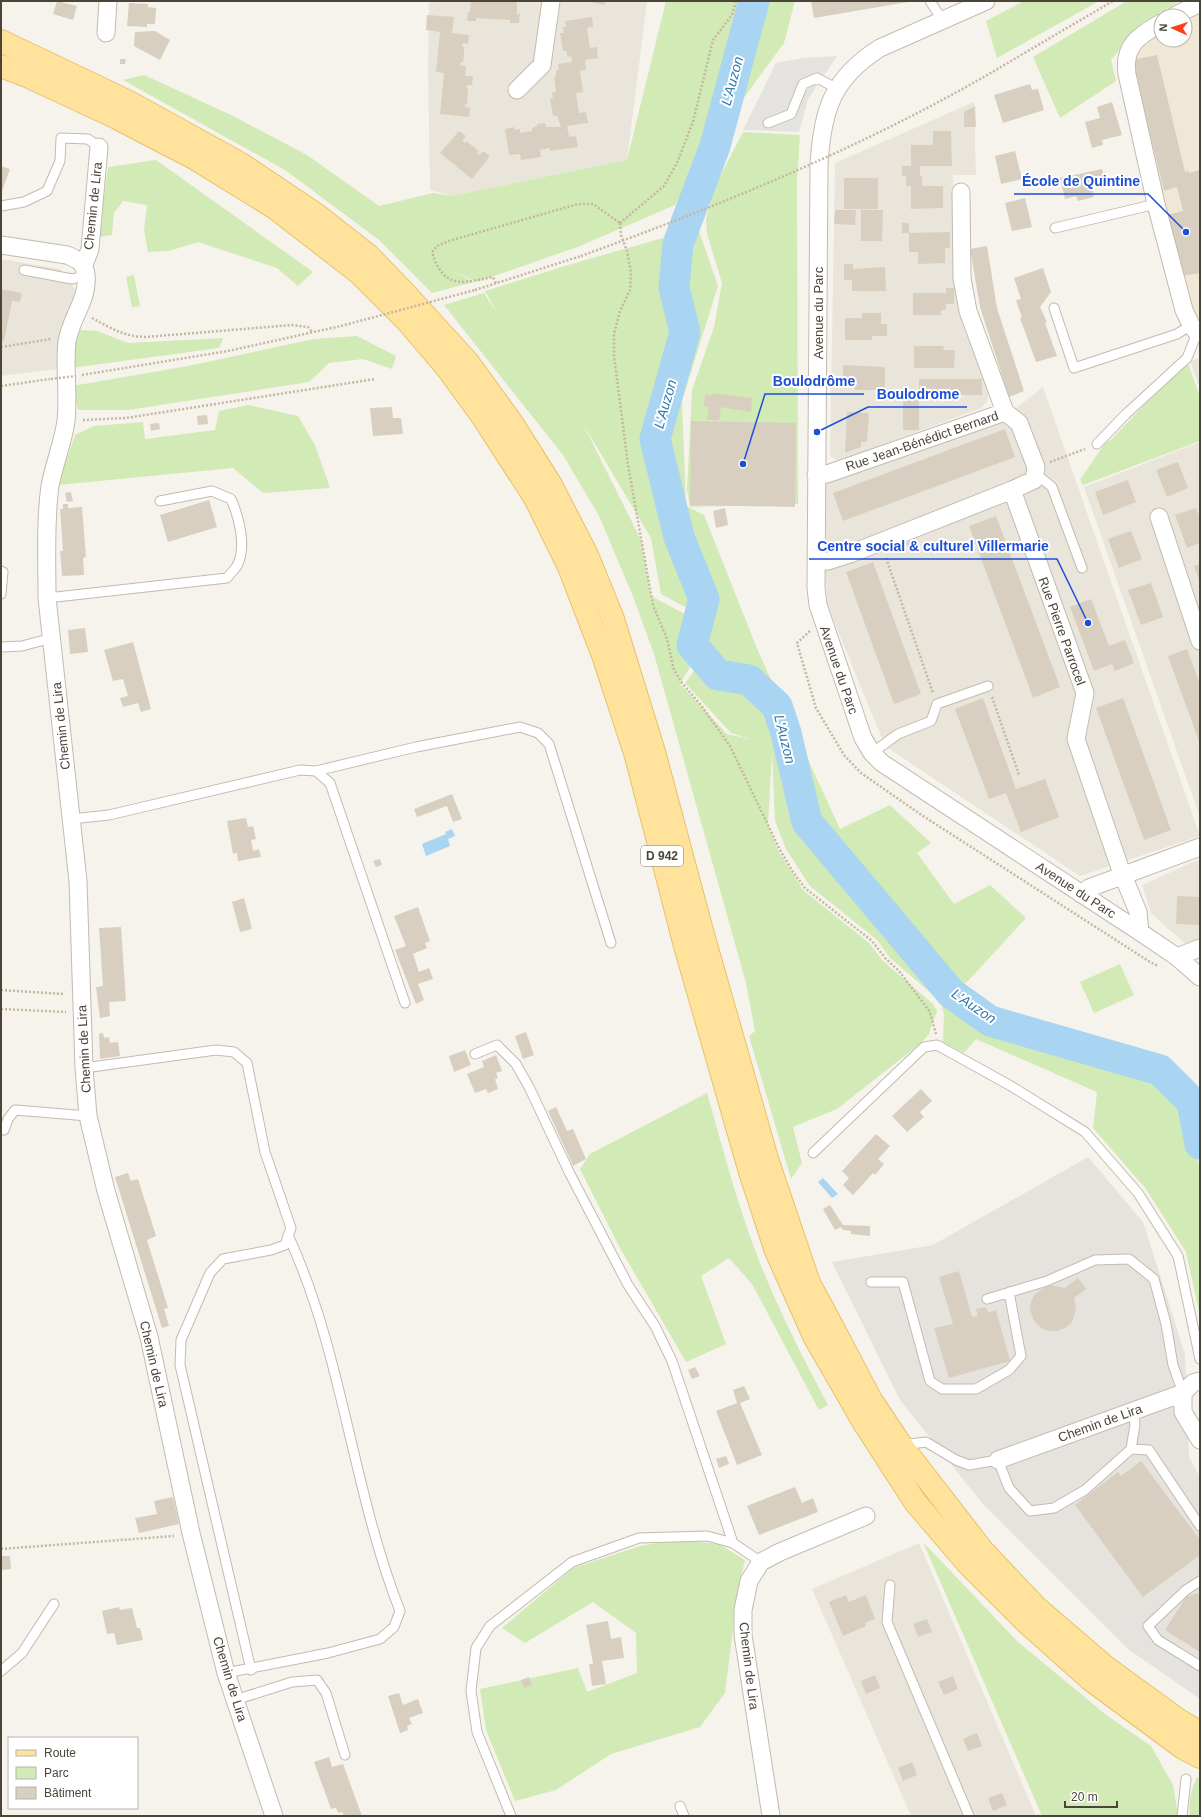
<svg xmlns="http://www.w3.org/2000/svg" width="1201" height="1817" font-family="Arial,sans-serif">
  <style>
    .residential { fill: #eae5da }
    .industrial { fill: #e6e2dd }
    .education { fill: #efe8d6 }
    .green { fill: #d2eab5; fill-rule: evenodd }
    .parking { fill: #e5e3e0 }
    .water { fill: #a9d4f2 }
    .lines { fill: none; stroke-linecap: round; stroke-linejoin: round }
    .river { stroke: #a9d4f2; stroke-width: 31 }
    .building { fill: #d8cfc1 }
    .lane-casing { stroke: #c2bbae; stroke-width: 11 }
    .street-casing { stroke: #c2bbae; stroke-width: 19 }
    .primary-casing { stroke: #e6c16a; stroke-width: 24 }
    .path { stroke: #c4b79f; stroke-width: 2.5; stroke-dasharray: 2 2; stroke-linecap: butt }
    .lane { stroke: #fff; stroke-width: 9 }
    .street { stroke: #fff; stroke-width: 17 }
    .primary { stroke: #ffe39c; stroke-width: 22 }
    .path-bridge { stroke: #c4b79f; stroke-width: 2.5; stroke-dasharray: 2 2; stroke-linecap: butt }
    .labels { text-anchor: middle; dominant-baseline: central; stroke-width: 4; stroke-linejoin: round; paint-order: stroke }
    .shield { fill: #fff; stroke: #817c74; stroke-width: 1 }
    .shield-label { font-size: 12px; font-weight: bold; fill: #4b4439 }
    .street-label { font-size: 13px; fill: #4b4439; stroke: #fff }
    .water-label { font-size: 14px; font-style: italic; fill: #2e7ab2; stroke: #fff }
    .leader { fill: none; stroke: #1d4ed8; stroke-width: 1.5 }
    .callout-dot { fill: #1d4ed8; stroke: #fff; stroke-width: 1.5 }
    .callout-label { font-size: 14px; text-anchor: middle; font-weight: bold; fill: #1d4ed8; stroke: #fff; stroke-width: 4; stroke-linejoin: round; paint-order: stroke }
  </style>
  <rect width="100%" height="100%" fill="#f6f3ec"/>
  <path class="residential" d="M429,1H647L627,160L451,196L430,190L428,69Z
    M974,102L976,175H953L952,221H955L957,303L964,328L989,392L987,402L981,408L838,461L830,456L835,163Z
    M1,259L60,269L76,290L57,369L1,376Z
    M1200,358V388L1190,361Z
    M1043,387L1200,836L1080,876L885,746L827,604L821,485L1006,416Z
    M1200,442V817L1084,487Z
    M1200,859V957L1151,913L1142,885Z
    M919,1543L1036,1816H911L812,1589Z"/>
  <path class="industrial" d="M1088,1157L1143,1222L1185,1354L1189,1457L1200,1477V1699L1128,1649L982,1503L900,1400L832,1262L933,1245Z"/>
  <path class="education" d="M1200,6V320L1191,311L1129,61L1133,49L1161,28V40H1185V16Z"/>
  <path class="green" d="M666,1H795L784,43L709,145L675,205L580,246L477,282L449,269L474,282L432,293L379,240L285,170L123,80L144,75L231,115L307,155L379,206L433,193L451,196L627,160Z
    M1024,1H1099L997,58L986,21Z
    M1127,1H1180L1142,23L1111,60L1116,81L1060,118L1033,57Z
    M743,132L800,135L797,181L798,504L690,507L687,490L692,390L714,327L722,283L707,234L706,219L714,188Z
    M156,160L313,272L298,286L277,268L198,242L169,251L148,252L144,230L147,205L123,201L114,213L112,235L99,237L108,167Z
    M698,228L718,286L682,401L686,506L704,515L758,651L840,829L890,805L931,843L917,853L954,904L990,885L1026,918L967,982L946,994L986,1026L1157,1076L1187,1105L1200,1171V1316L1186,1252L1146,1189L1093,1128L1097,1092L976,1039L964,1053L943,1042L944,1014L940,1001L890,958L877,940L810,886L786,849L775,821L772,751L768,825L779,852L803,890L869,943L883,961L933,1004L937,1011L929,1034L921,1043L837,1109L793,1127L802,1163L791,1179L749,1036L755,1031L746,983L654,654L632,594L599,516L563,455L444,305L484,293L500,318L485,291L568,265ZM583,424L651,538L661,594L705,618L699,643L707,653L685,683L731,733L752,740L727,734L680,684L697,655L689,645L696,620L651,596L641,540Z
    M134,275L140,306L132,307L126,277Z
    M80,330L97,331L128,343L223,338L219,348L71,368L70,351Z
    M357,336L396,356L392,369L363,359L329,363L309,382L128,410H78L72,386L188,366L314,339Z
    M1188,363L1200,397V441L1083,485L1080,480L1105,443L1112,439L1143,406Z
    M248,405L298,416L315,445L330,488L263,493L233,468L58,485L75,435L94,426L143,422L145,439L215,430L219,411Z
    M1120,964L1134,995L1094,1013L1080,982Z
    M707,1093C719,1135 730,1177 744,1219C765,1283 796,1345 828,1405L819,1410L752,1284L729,1258L701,1276L726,1344L686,1362L620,1248L580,1169L590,1154Z
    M676,1540L719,1544L745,1560L738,1589L725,1693L700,1727L611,1754L556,1790L515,1801L486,1730L480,1689L578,1668L587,1692L637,1673L636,1633L593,1602L525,1643L502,1628L573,1568L640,1546Z
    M923,1542L1017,1641L1105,1714L1151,1746L1173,1785L1178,1816H1042Z
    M1197,1777L1200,1779V1816H1190C1188,1802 1191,1790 1197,1777Z"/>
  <path class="parking" d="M837,56L808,99L799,132L743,130L776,63L804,58Z
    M1134,1621L1153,1642L1200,1674V1693L1186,1684L1124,1632Z"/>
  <path class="water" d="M452,829L455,836L448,839L450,846L426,856L422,844L446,834L445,832Z
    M823,1178L838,1194L832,1198L818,1182Z"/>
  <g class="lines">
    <path class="river" d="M754,1L715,146L678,244L674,288L685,332L655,439L679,537L704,599L692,645L718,675L749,680L777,706L786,733L807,822L951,993L990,1021L1160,1070L1192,1102L1200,1144"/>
  </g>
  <path class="building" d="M57,1L77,6L73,20L53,14Z
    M471,1H517V14H520L519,23H510V20L476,18V21H467L468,12H470Z
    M586,1H605V5Z
    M811,1H907L908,2L814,18Z
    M129,3L148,4V7L156,8L155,24H147V27L127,26Z
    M427,15L454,17L452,33L469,35L468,44L463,43L462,46L464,47V55L463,62H461L460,65L466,66L465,76H473L472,85H467L466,88H468L467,104H465V107L470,108L469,117L440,114L444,73L436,72L440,32L426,30Z
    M592,17L593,27L587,28L590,48L597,47L598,58L585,60L586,70L580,71L583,92L576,93L579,113L586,112L588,123L567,126L569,137L576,136L578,147L550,151V148L540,150L541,157L521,160L520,154L509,155L505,129L514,127V130L520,129V133L532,131V128L537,126V124L545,123L546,127H561L557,116H553L550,98H553L552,92H556L554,77L556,76V70H559L558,64L572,62L571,56L568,57L566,51H563L560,33H564L563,27H566L565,21Z
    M155,31L170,40L160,60L134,46L135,32Z
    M1157,55L1185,172L1189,171V173L1200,170V273L1182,276L1167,215L1183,211L1177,187L1164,191L1132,60Z
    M120,59H126L125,64H120Z
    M1030,84L1032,90L1038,89L1044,110L1003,123L994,95Z
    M1112,102L1122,135L1102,140L1103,145L1092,148L1085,122L1100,118L1097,107Z
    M975,106L976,127H964V112Z
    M459,131L466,136L462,141L465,143L466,141L479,151L477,153L480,155L483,151L490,156L472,179L440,153Z
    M933,131H951L952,166H920V176H922V186H943V208L911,209V186H906V176H902V166H911V145H933Z
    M1015,151L1022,179L1001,184L995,156Z
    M1,166L10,169L1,194Z
    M1102,169L1106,182L1092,186L1094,197L1078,201L1076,196L1065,199L1060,178Z
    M844,178H878V209H844Z
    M1025,198L1032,227L1012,231L1005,203Z
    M835,210H856L855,225L834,224Z
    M861,210H883L882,241H861Z
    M902,223H909V233H902Z
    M950,232V248H945V263L918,264V252H909V233Z
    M987,246L997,308L1024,391L1009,397L980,307L970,249Z
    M844,264H853V269L885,267L886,291H852V280H844Z
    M1043,268L1051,292L1040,307L1047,322L1045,323L1057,356L1036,362L1020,318H1022L1016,300L1021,299L1014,278Z
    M946,288H954V304H946V310H941V315H913V293H946Z
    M1,289L22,293L20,302L12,301L4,341L1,342Z
    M862,313H881V324H887V336H872V340H845V318H862Z
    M914,346H944L943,350H955L954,368H914Z
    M843,365L885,367V390H855V380L843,379Z
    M919,379H982V395H919Z
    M712,393L752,398L751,412L721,407L719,420H707L709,407L704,406L705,394L712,395Z
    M903,395H919V430H903Z
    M392,407L393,418H401L403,434L373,436L370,408Z
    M847,412L869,413L867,442H861V447L845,453Z
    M207,415L208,424L198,425L197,416Z
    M691,421L796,423L795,507L690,505Z
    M159,423L160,429L151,431L150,424Z
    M1005,429L1015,457L843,521L833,493Z
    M1178,462L1188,488L1167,497L1156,470Z
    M1128,480L1136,502L1103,515L1095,492Z
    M71,492L73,501L67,502L65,493Z
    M209,500L217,527L168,542L160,515Z
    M63,504H68V508L82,507L86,557L83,558L84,575L62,576L60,551H63L60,509H63Z
    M725,508L728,525L716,528L713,511Z
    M1196,508L1200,519V543L1187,548L1175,515Z
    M996,516L1060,687L1033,698L969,526Z
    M1131,531L1142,559L1119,568L1108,539Z
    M914,539L917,547L909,550L906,543Z
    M873,562L921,694L894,704L846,572Z
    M1200,564V582L1194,566Z
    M1151,583L1163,617L1141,625L1128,590Z
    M1091,599L1109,646L1125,640L1134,663L1115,671L1112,664L1094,671L1070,607Z
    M85,628L88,652L70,654L68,630Z
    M133,642L151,709L141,712L138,703L123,707L120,698L128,696L123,679L113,681L104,650Z
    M1187,649L1200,684V744L1168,656Z
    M983,698L1016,789L1045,779L1059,817L1021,832L1006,793L989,799L955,709Z
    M1123,698L1171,830L1144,840L1096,708Z
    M452,794L462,819L453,822L447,806L417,817L414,809Z
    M246,818L248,827L253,826L256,839L251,840L253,851L259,849L261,857L238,861L237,853L233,854L227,821Z
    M380,859L382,865L376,867L373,861Z
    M1177,896L1200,897V925L1176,924Z
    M244,898L252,929L240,932L232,902Z
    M418,907L430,941L425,943L427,948L413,954L419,972L429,968L433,979L418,984L424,1000L416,1004L395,950L406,946L394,916Z
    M121,927L126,1001L109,1002L110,1016L100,1018L96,987L103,986L99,928Z
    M526,1032L534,1055L523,1059L515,1036Z
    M103,1033L104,1038L109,1037L110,1043L118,1042L120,1056L100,1059L99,1034Z
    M465,1050L471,1065L454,1072L449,1056Z
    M496,1055L502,1071L496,1073L498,1078L495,1079L498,1089L488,1093L486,1089L475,1093L467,1074L484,1067L482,1061Z
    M921,1089L932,1101L920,1112L924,1117L907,1132L892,1116Z
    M556,1107L567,1131L573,1129L586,1159L573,1166L548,1111Z
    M876,1134L890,1146L878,1159L884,1164L875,1175L873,1173L853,1195L843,1185L849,1178L842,1171Z
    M128,1173L131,1181L138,1179L156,1236L147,1240L168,1308L164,1309L169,1326L162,1328L115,1177Z
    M830,1205L843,1225L870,1226V1236L851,1234V1231L843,1230L841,1227L835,1230L823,1209Z
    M959,1271L972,1317L978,1316L976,1309L986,1307L988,1313L996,1310L1010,1361L949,1378L934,1328L953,1324L939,1277Z
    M1078,1278L1086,1289L1074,1298L1076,1309L1072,1322L1065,1328L1057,1331H1048L1040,1327L1034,1321L1030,1310L1031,1302L1035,1294L1049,1285L1065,1288Z
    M695,1367L700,1376L692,1379L688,1370Z
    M744,1386L750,1399L740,1403L762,1455L737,1465L716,1411L737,1403L733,1390Z
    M726,1456L729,1464L719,1468L716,1459Z
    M1141,1461L1200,1540V1555L1143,1597L1075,1505L1118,1472L1121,1476Z
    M795,1487L802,1503L813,1498L818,1512L759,1535L747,1506Z
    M173,1497L179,1524L139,1533L135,1518L157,1514L154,1501Z
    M1,1556H10L11,1569L1,1570Z
    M1197,1593L1200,1595V1652L1165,1630L1186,1597Z
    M846,1595L849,1602L866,1595L875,1619L865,1623L866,1626L843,1636L829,1602Z
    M119,1607L120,1610L132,1608L137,1628H140L143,1640L117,1645L114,1633L107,1634L102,1611Z
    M927,1619L932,1632L918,1637L913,1624Z
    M608,1621L611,1639L621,1637L624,1658L602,1661L606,1684L592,1686L589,1664H593L586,1625Z
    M875,1675L880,1688L866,1694L861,1681Z
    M953,1676L958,1689L944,1695L938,1682Z
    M529,1677L532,1685L524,1688L521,1680Z
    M399,1693L403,1705L418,1699L423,1713L409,1718L412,1724L407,1726L408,1730L400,1733L388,1696Z
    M977,1733L982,1746L968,1751L963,1739Z
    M329,1757L332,1767L343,1764L362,1816H344L342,1812L338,1813L336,1808L331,1809L314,1762Z
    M912,1762L917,1775L903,1781L898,1768Z
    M1002,1793L1007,1805L993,1811L988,1798Z"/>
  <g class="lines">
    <g class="lane-casing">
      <path id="lane" d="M930,1L943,21
        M768,123L791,114L803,84L817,78L838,89
        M1,206L24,202L47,191L60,161L61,138L88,139L99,147
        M1055,228L1156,204
        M24,270L72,279L86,275
        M1054,308L1074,368L1177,334L1191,325
        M1097,444L1126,414L1187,358L1197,333
        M1036,474L1052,487L1082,568
        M1,571L3,572L1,594
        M47,598L227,578C230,574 234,570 237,566C247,547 239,517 231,499L212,491L160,501
        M1,647L22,646L52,638
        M872,753L898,734L931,721L937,704L988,686
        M316,771L416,747L520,727L538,733L549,744L611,943
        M71,819L109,815L300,770L316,771L330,783L405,1003
        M475,1054L497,1045L516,1064L529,1087L570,1174L628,1285L655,1326L672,1361L733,1543
        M84,1068L216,1050L234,1052L247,1063L265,1152L291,1228L285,1245L271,1250L223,1259L210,1273L181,1340L180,1365L251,1670
        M4,1130L8,1119L15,1110L88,1116
        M813,1153L924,1047L937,1045L1011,1086L1085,1132L1138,1193L1178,1256L1200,1359
        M871,1282H903L930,1381L942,1389H976L1009,1370L1021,1356L1009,1292
        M987,1299L1047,1281L1095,1260L1129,1259L1154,1279L1166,1324L1173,1365L1183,1393
        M902,1445L926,1442L956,1460L969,1465L998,1460L1009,1488L1030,1511L1054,1508L1085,1490L1131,1449L1135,1425L1134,1411
        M1131,1449L1149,1450L1200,1526
        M1200,1581L1186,1590L1148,1626L1158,1640L1200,1666
        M890,1585L887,1622L969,1816
        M1,1671L22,1653L54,1604
        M226,1673L328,1653L380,1639L394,1627L400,1611C352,1489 343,1354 288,1235
        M235,1700L292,1682L317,1680L326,1693L345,1755
        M680,1806L684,1816
        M511,1816L477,1732L471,1691L476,1648L490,1626L572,1562L639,1538L707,1536L733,1543L761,1562
        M1182,1816L1186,1779"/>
    </g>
    <g class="street-casing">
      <path id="street" d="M986,1L880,48C832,78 822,111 819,165L816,588L818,605L863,738L872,753L882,763L1140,932L1177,957L1200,977
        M1174,16L1200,3
        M1161,23C1138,36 1123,46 1127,74L1156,204L1184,310L1191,325L1197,333H1200
        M106,33L108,1
        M517,90L542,65L551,1
        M961,192L962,278L968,311L1005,412
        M1,245L67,255C77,259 85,263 86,275C89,299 70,319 67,342C64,368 69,394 66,421C63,443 54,464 50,486C45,522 47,561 47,598L78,881L84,1068L88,1116L106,1191L149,1337L191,1533L226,1673L274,1816
        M84,265L90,249L99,147
        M1012,490L1085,693L1076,739L1120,868L1138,912L1140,932
        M1159,517L1200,641
        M816,561H828L850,554L1012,490L1034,480L1036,467L1019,423L1005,412L827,474L816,475
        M1081,894L1089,888L1200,847
        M1177,957L1200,948
        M1183,1393V1412L1200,1440
        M998,1460L1183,1393L1193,1383L1200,1381
        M771,1816L743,1635V1610L749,1581L761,1562L780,1552L866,1516"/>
    </g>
    <g class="primary-casing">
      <path id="primary" d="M1,41L127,101L241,164L317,215L369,256L403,291L467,361L512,423L551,485L587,555L613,619L654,752L704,938L767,1159L809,1283L832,1326L871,1400L901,1445L983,1551L1036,1607L1107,1668L1177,1719L1200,1733
        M1,66L27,76L117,118L194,158L275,208L359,273L407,321L447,368L482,416L535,498L569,567L604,658L636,756L685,946L750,1172L776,1251L815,1338L864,1423L915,1502L968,1564L1027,1623L1091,1680L1183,1748L1200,1757"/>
    </g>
    <path class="path" d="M1021,55L1113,1
      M620,223L621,235L627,251L631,272L630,290L620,311L614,334V356L628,465L653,605L667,639L674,670L682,683L700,704L730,746L780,850L793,872L805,888L872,941L886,959L899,971L930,1012L936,1034
      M620,223L664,186L677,163L693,122L713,40L732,15L736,1
      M496,283L493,277C461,283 444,290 432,252L437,246L449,241L578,204H593L620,223
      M475,290L581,256
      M92,318C113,329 122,336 146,337L292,325L308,327L312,332
      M1,347L51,339
      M82,375L228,351L341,326
      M1,386L50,379
      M83,420L126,418L375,379
      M1050,462L1085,449
      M886,558L933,693
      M810,631L797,643L816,708L844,755L861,773L920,814L1150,962L1158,966
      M992,697L1019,775
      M1,990L64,994
      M1,1009L66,1012
      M1,1549L174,1536"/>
    <use href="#lane" class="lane"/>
    <use href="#street" class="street"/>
    <use href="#primary" class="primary"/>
    <path class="path-bridge" d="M581,256C732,201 883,139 1021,55
      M341,326L475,290
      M51,379L76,376"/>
  </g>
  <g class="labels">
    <rect class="shield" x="641" y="846" width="42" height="20" rx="3"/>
    <g class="shield-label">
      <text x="662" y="856">D 942</text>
    </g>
    <g class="street-label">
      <text transform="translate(93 206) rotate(-84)">Chemin de Lira</text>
      <text transform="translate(818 313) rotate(-90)">Avenue du Parc</text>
      <text transform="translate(922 441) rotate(-19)">Rue Jean-Bénédict Bernard</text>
      <text transform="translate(1062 631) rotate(70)">Rue Pierre Parrocel</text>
      <text transform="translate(839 670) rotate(71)">Avenue du Parc</text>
      <text transform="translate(61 726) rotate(-96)">Chemin de Lira</text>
      <text transform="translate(1076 890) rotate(33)">Avenue du Parc</text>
      <text transform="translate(84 1049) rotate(-93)">Chemin de Lira</text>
      <text transform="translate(154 1364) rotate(77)">Chemin de Lira</text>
      <text transform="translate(1100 1423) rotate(-20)">Chemin de Lira</text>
      <text transform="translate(749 1666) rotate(83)">Chemin de Lira</text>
      <text transform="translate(230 1679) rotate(73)">Chemin de Lira</text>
    </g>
    <g class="water-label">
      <text transform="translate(732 81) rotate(-75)">L'Auzon</text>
      <text transform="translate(665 404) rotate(-74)">L'Auzon</text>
      <text transform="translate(785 739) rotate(76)">L'Auzon</text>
      <text transform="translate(974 1006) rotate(34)">L'Auzon</text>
    </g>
  </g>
  <path class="leader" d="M1186 232L1148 194H1014M743 464L765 394H864M817 432L868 407H967M1088 623L1057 559H809"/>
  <g class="callout-dot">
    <circle cx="1186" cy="232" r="4"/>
    <circle cx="743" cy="464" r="4"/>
    <circle cx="817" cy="432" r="4"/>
    <circle cx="1088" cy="623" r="4"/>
  </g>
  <g class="callout-label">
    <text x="1081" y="186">École de Quintine</text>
    <text x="814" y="386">Boulodrôme</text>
    <text x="918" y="399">Boulodrome</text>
    <text x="933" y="551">Centre social &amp; culturel Villermarie</text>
  </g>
  <rect width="1201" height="1817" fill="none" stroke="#4b4439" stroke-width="4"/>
  <rect x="8" y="1737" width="130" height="72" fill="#ffffff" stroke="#b7b4b0"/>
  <rect x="16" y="1750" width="20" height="6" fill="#ffe39c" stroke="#b7b4b0"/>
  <text x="44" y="1757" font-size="12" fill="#4b4439">Route</text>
  <rect x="16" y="1767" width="20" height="12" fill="#d2eab5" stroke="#b7b4b0"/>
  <text x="44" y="1777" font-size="12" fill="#4b4439">Parc</text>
  <rect x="16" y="1787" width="20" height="12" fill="#d8cfc1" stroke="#b7b4b0"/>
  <text x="44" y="1797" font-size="12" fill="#4b4439">Bâtiment</text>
  <g transform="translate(1173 28) rotate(273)"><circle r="19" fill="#ffffff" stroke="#b7b4b0"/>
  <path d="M0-3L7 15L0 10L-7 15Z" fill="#fc3f1d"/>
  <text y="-6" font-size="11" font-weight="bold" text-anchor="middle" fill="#4b4439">N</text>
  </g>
  <path d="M1065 1801v6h52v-6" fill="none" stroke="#4b4439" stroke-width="2"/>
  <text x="1071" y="1801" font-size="12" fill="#4b4439" stroke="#ffffff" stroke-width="3" paint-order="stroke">20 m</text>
</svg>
